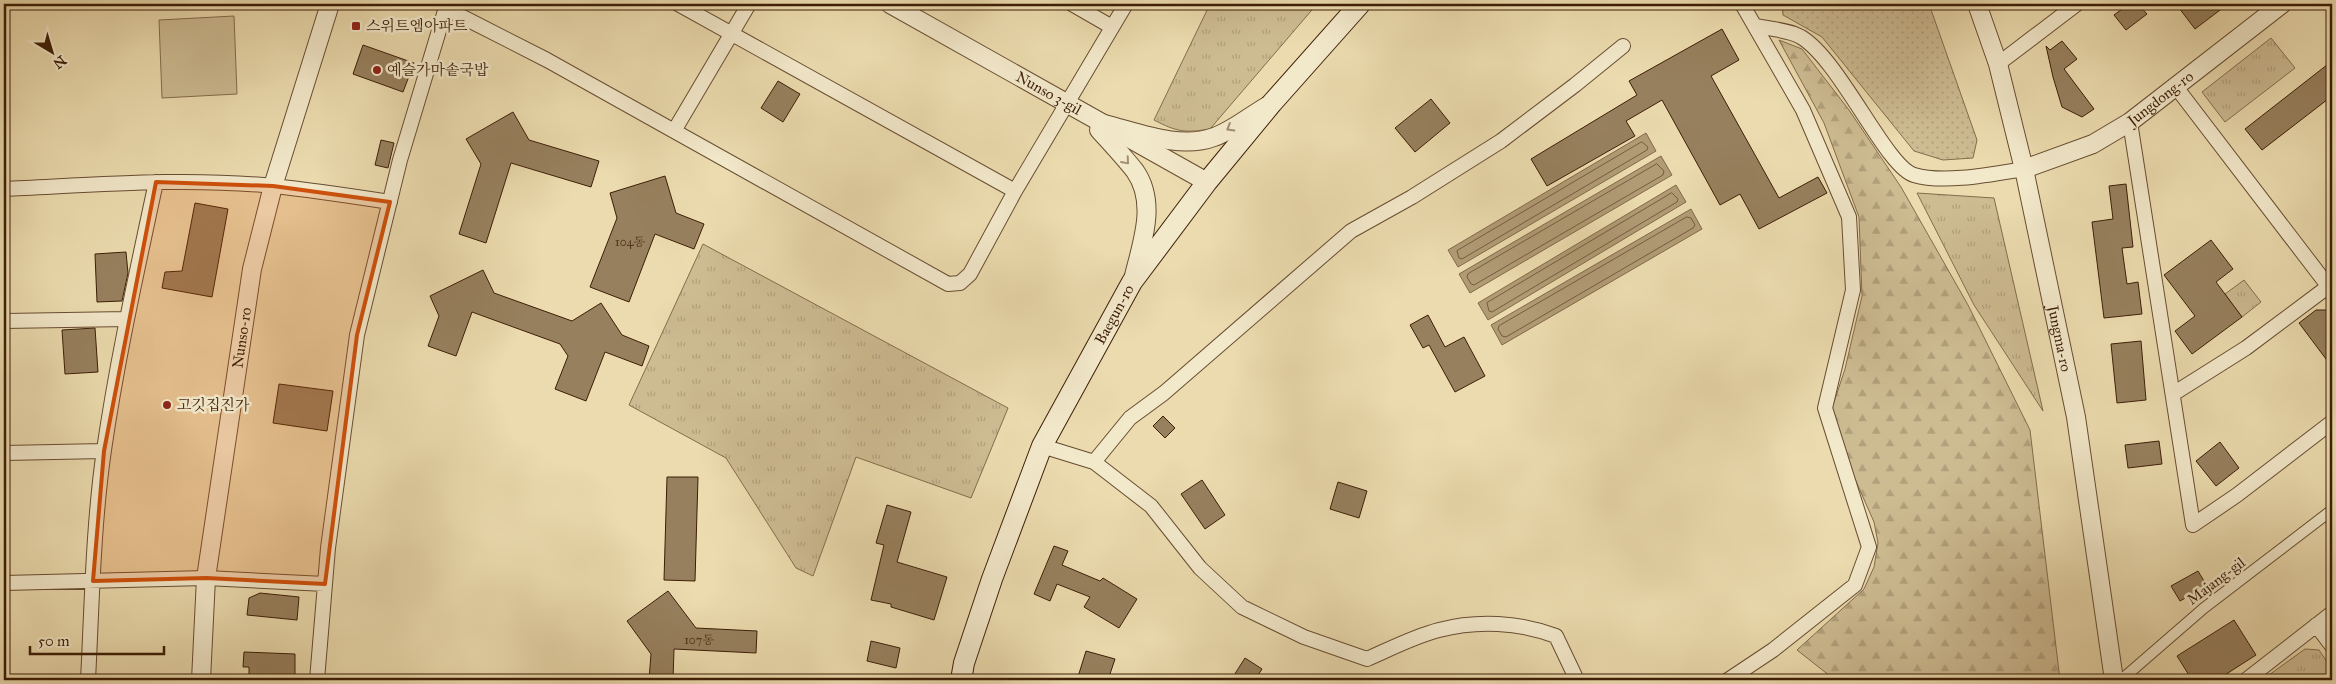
<svg xmlns="http://www.w3.org/2000/svg" width="2336" height="684" font-family="'IM FELL Great Primer','Noto Serif KR',serif">
  <style>
    .grass { fill: url(#grass-dots); stroke: #856c4c }
    .forest { fill: url(#forest-firs); stroke: #856c4c }
    .park { fill: url(#park-tufts); stroke: #856c4c }
    .pitch { fill: #cdbb92; stroke: #856c4c }
    .water { fill: #b09b75; stroke: #826949 }
    .lines { fill: none; stroke-linecap: round; stroke-linejoin: round }
    .shore { stroke: #765c3e; stroke-width: 1 }
    .building { fill: #97805e; stroke: #3d1e07 }
    .pedestrian-casing { stroke: #684d31; stroke-width: 12 }
    .minor-casing { stroke: #684d31; stroke-width: 16 }
    .tertiary-casing { stroke: #684d31; stroke-width: 20 }
    .secondary-casing { stroke: #3d1e07; stroke-width: 22 }
    .pedestrian { stroke: #f2e8ca; stroke-width: 10 }
    .minor { stroke: #f2e8ca; stroke-width: 14 }
    .tertiary { stroke: #f2e8ca; stroke-width: 18 }
    .secondary { stroke: #f2e8ca; stroke-width: 20 }
    .oneway { stroke: #a18d72 }
    .marked { fill: #ce500b; fill-opacity: 0.2; stroke: #ce500b; stroke-width: 4; stroke-linejoin: round }
    .poi-dot { fill: #8f2418; stroke: #f2e8ca; stroke-width: 2 }
    .labels { text-anchor: middle; dominant-baseline: central; stroke-width: 5; stroke-linejoin: round; paint-order: stroke }
    .number-label { font-size: 12px; fill: #54361d }
    .poi-label { font-size: 15px; fill: #3d1e07; stroke: #f2e8ca; text-anchor: start }
    .street-label { font-size: 15px; fill: #3d1e07; stroke: #f2e8ca }
  </style>
  <defs>
    <pattern id="grass-dots" width="8" height="8" patternUnits="userSpaceOnUse" patternTransform="scale(1.25)"><rect width="8" height="8" fill="#cdbb92"/><path d="M2 2h.1M6 6h.1" fill="none" stroke="#b1a07c" stroke-width="1.8" stroke-linecap="round"/></pattern>
    <pattern id="forest-firs" width="22" height="20" patternUnits="userSpaceOnUse" patternTransform="scale(1.25)"><rect width="22" height="20" fill="#cdbb92"/><path d="M5 1l3.5 6h-7zM16 11l3.5 6h-7z" fill="#b1a07c"/></pattern>
    <pattern id="park-tufts" width="24" height="20" patternUnits="userSpaceOnUse" patternTransform="scale(1.25)"><rect width="24" height="20" fill="#cdbb92"/><path d="M3 7l-1-3M5 7V3M7 7l1-3M15 17l-1-3M17 17v-4M19 17l1-3" fill="none" stroke="#b1a07c"/></pattern>
  </defs>
  <rect width="100%" height="100%" fill="#ebdbae"/>
  <filter id="stains"><feTurbulence type="fractalNoise" baseFrequency=".004" numOctaves="4"/><feColorMatrix values="0 0 0 0 .2 0 0 0 0 .09 0 0 0 0 .02 0 0 0 .5 -.17"/></filter>
  <radialGradient id="worn" r=".72"><stop offset=".6" stop-color="#630" stop-opacity="0"/><stop offset="1" stop-color="#630" stop-opacity=".3"/></radialGradient>
  <path class="grass" d="M1782,4H1929L1977,140L1973,158L1943,160L1914,151L1822,37L1783,15Z"/>
  <path class="forest" d="M1779,40L1802,49L1849,110L1901,187L1968,305L2030,430L2060,680H1835L1797,650L1864,589L1874,567L1878,543L1874,522L1848,463L1832,408L1845,369L1862,296L1859,217L1824,123Z"/>
  <path class="park" d="M1210,4H1317L1210,129C1185,133 1177,132 1154,120Z
    M2271,38L2295,68L2225,122L2202,92Z
    M1917,193L1994,198L2043,411L1974,305Z
    M703,244L1008,408L971,498L856,457L813,576L796,568L726,458L629,405Z
    M2244,280L2261,302L2242,317L2225,294Z
    M2305,649L2319,650L2332,669V680H2262Z"/>
  <path class="pitch" d="M234,16L237,94L162,98L159,20Z"/>
  <path class="water" d="M1646,133L1656,151L1458,267L1448,250Z
    M1661,156L1672,175L1470,293L1459,274Z
    M1676,185L1686,202L1488,320L1478,303Z
    M1691,209L1702,229L1502,345L1491,325Z"/>
  <g class="lines">
    <path class="shore" d="M1642,142L1648,147L1647,150L1462,259L1459,258L1457,251Z
      M1657,164L1664,171L1663,175L1474,285L1471,284L1467,277L1468,274Z
      M1672,193L1678,199L1677,202L1492,312L1489,311L1487,303Z
      M1687,217L1691,218L1695,225L1693,228L1506,337L1502,336L1498,329L1499,326Z"/>
  </g>
  <path class="building" d="M2129,4H2138L2147,14L2126,30L2114,15Z
    M2176,4H2228L2195,29Z
    M1722,29L1739,60L1711,76L1779,198L1818,177L1827,193L1759,229L1740,194L1720,205L1662,100L1626,121L1635,136L1547,186L1531,159L1637,95L1629,81Z
    M2062,41L2077,59L2064,69L2094,109L2082,117L2062,107L2053,77L2046,46L2050,50Z
    M363,45L414,63L403,92L353,74Z
    M2332,61V96L2262,150L2245,129Z
    M778,81L800,94L783,122L761,108Z
    M1431,99L1450,123L1415,152L1395,128Z
    M513,112L529,140L599,161L591,187L511,163L486,243L459,234L481,164L466,139Z
    M381,140L394,143L388,168L375,165Z
    M665,176L676,213L704,224L694,249L655,234L629,302L590,287L617,218L610,193Z
    M2126,184L2133,247L2122,248L2127,284L2138,282L2142,314L2104,318L2092,222L2113,219L2109,186Z
    M195,203L228,209L212,297L162,288L165,272L182,271Z
    M2211,240L2233,269L2216,282L2242,317L2192,354L2175,331L2195,316L2164,275Z
    M126,252L128,273L122,301L97,302L95,254Z
    M483,270L494,293L572,321L601,303L622,335L649,346L642,366L605,352L586,401L555,389L568,356L560,344L472,312L456,356L428,346L439,316L430,296Z
    M2316,310H2332V367L2299,323Z
    M1428,315L1445,347L1464,337L1485,376L1455,392L1429,345L1423,348L1410,325Z
    M95,328L98,372L65,374L62,330Z
    M2141,341L2146,400L2117,403L2111,344Z
    M279,384L333,391L327,431L273,423Z
    M1163,416L1175,428L1165,438L1153,426Z
    M2159,441L2162,464L2128,468L2125,445Z
    M2220,442L2239,468L2216,486L2196,461Z
    M667,477H698L695,581L664,580Z
    M1202,480L1225,515L1205,529L1181,494Z
    M1338,482L1367,491L1359,518L1330,509Z
    M887,505L911,512L897,562L947,577L934,620L891,607V604L871,600L884,545L876,543Z
    M1054,546L1068,551L1062,565L1100,581L1103,578L1137,599L1119,628L1084,607L1090,597L1057,584L1050,601L1034,594Z
    M2198,571L2207,586L2180,601L2171,586Z
    M668,591L696,628L757,631L756,653L674,649L673,680H649L651,654L627,621Z
    M260,593L299,597L297,620L247,615L249,598Z
    M2234,620L2256,655L2217,680H2192L2177,656Z
    M871,641L900,648L896,668L867,661Z
    M1086,651L1115,659L1108,680H1077Z
    M244,652L295,654V680H249V667H243Z
    M1245,658L1262,669L1255,680H1231Z"/>
  <g class="lines">
    <g class="pedestrian-casing">
      <path id="pedestrian" d="M2121,680L2204,608L2332,510"/>
    </g>
    <g class="minor-casing">
      <path id="minor" d="M678,4L1015,191
        M1072,4L1112,27
        M445,8L547,60L948,284L960,283L970,274L1015,191L1126,4
        M1757,26C1770,29 1790,30 1801,37C1840,60 1886,167 1914,175C1944,184 1993,174 2024,169
        M1998,64L2077,4
        M2176,87L2332,291
        M2130,122L2193,525L2237,495L2332,422
        M674,131L749,4
        M4,189C93,185 184,177 273,186C312,190 351,196 390,202
        M4,321L127,319
        M2173,394L2246,348L2329,286
        M1042,446L1094,462L1151,506L1200,568L1242,607L1304,637L1367,659C1390,649 1415,636 1439,630C1477,620 1519,622 1556,636L1575,676L1573,680
        M4,453L104,451
        M1094,462L1130,418L1164,393L1351,231L1412,197L1501,141L1575,85L1623,46
        M4,583L206,578L325,584
        M2316,625L2332,646
        M88,680C92,604 93,526 104,450C117,360 137,271 156,182
        M317,680L328,548L357,335L400,160L447,4
        M1728,680L1773,650L1855,585L1869,547L1825,408L1853,290L1849,217L1803,110L1742,4
        M2246,680L2332,613"/>
    </g>
    <g class="tertiary-casing">
      <g id="tertiary">
        <path id="s1" d="M890,4L1207,182"/>
        <path id="s2" d="M1977,4L1998,64L2024,169L2076,417L2114,680"/>
        <path id="s3" d="M2024,169L2093,144L2130,122L2282,4"/>
        <path d="M1133,280C1141,245 1158,204 1135,171C1124,157 1111,143 1099,130L1104,124C1137,132 1180,150 1214,137C1232,131 1250,116 1267,106"/>
        <path id="s4" d="M201,680L206,578L252,269L273,186L330,4"/>
      </g>
    </g>
    <g class="secondary-casing">
      <g id="secondary">
        <path id="s5" d="M961,680L964,663L992,579L1042,446L1132,282L1207,182L1272,103L1360,4"/>
      </g>
    </g>
    <use href="#pedestrian" class="pedestrian"/>
    <use href="#minor" class="minor"/>
    <use href="#tertiary" class="tertiary"/>
    <use href="#secondary" class="secondary"/>
  </g>
  <defs><path id="oneway-chevron" d="M-2-3.5L2.5 0L-2 3.5" fill="none" stroke-width="1.6" stroke-linecap="round" stroke-linejoin="round" transform="scale(1.25)"/></defs>
  <g class="oneway">
    <use href="#oneway-chevron" transform="translate(1230 128) rotate(149)"/>
    <use href="#oneway-chevron" transform="translate(1126 161) rotate(49)"/>
  </g>
  <path class="marked" d="M156,182L273,186L390,202L357,335L325,584L206,578L93,581L104,451Z"/>
  <g class="poi-dot">
    <rect x="351" y="21" width="10" height="10" rx="2.5"/>
    <circle cx="377" cy="70" r="5"/>
    <circle cx="167" cy="405" r="5"/>
  </g>
  <g class="labels">
    <g class="number-label">
      <text x="630" y="242">104동</text>
      <text x="699" y="640">107동</text>
    </g>
    <g class="poi-label">
      <text x="366" y="26">스위트엠아파트</text>
      <text x="387" y="70">예슬가마솥국밥</text>
      <text x="177" y="405">고깃집진가</text>
    </g>
    <g class="street-label">
      <text stroke="none"><textPath href="#s1" startOffset="182">Nunso 3-gil</textPath></text>
      <text stroke="none"><textPath href="#s3" startOffset="155">Jungdong-ro</textPath></text>
      <text stroke="none"><textPath href="#s5" startOffset="398">Baegun-ro</textPath></text>
      <text stroke="none"><textPath href="#s4" startOffset="345">Nunso-ro</textPath></text>
      <text stroke="none"><textPath href="#s2" startOffset="345">Jungma-ro</textPath></text>
      <text transform="translate(2216 581) rotate(-37)">Majang-gil</text>
    </g>
  </g>
  <rect width="2336" height="684" fill="none" stroke="#ebdbae" stroke-width="20"/>
  <rect x="5" y="5" width="2326" height="674" fill="none" stroke="#3d1e07" stroke-width="2.5"/>
  <rect x="10" y="10" width="2316" height="664" fill="none" stroke="#3d1e07"/>
  <g transform="translate(52 52) rotate(142)" stroke="#f2e8ca" stroke-width="4" paint-order="stroke">
  <path d="M0-4L9 19L0 12L-9 19Z" fill="#3d1e07"/>
  <text y="-8" font-size="14" font-weight="bold" text-anchor="middle" fill="#3d1e07">N</text>
  </g>
  <path d="M30 646v8h134v-8" fill="none" stroke="#3d1e07" stroke-width="2.5"/>
  <text x="38" y="646" font-size="15" fill="#3d1e07" stroke="#f2e8ca" stroke-width="4" paint-order="stroke">50 m</text>
  <rect width="100%" height="100%" filter="url(#stains)"/>
  <rect width="100%" height="100%" fill="url(#worn)"/>
</svg>
